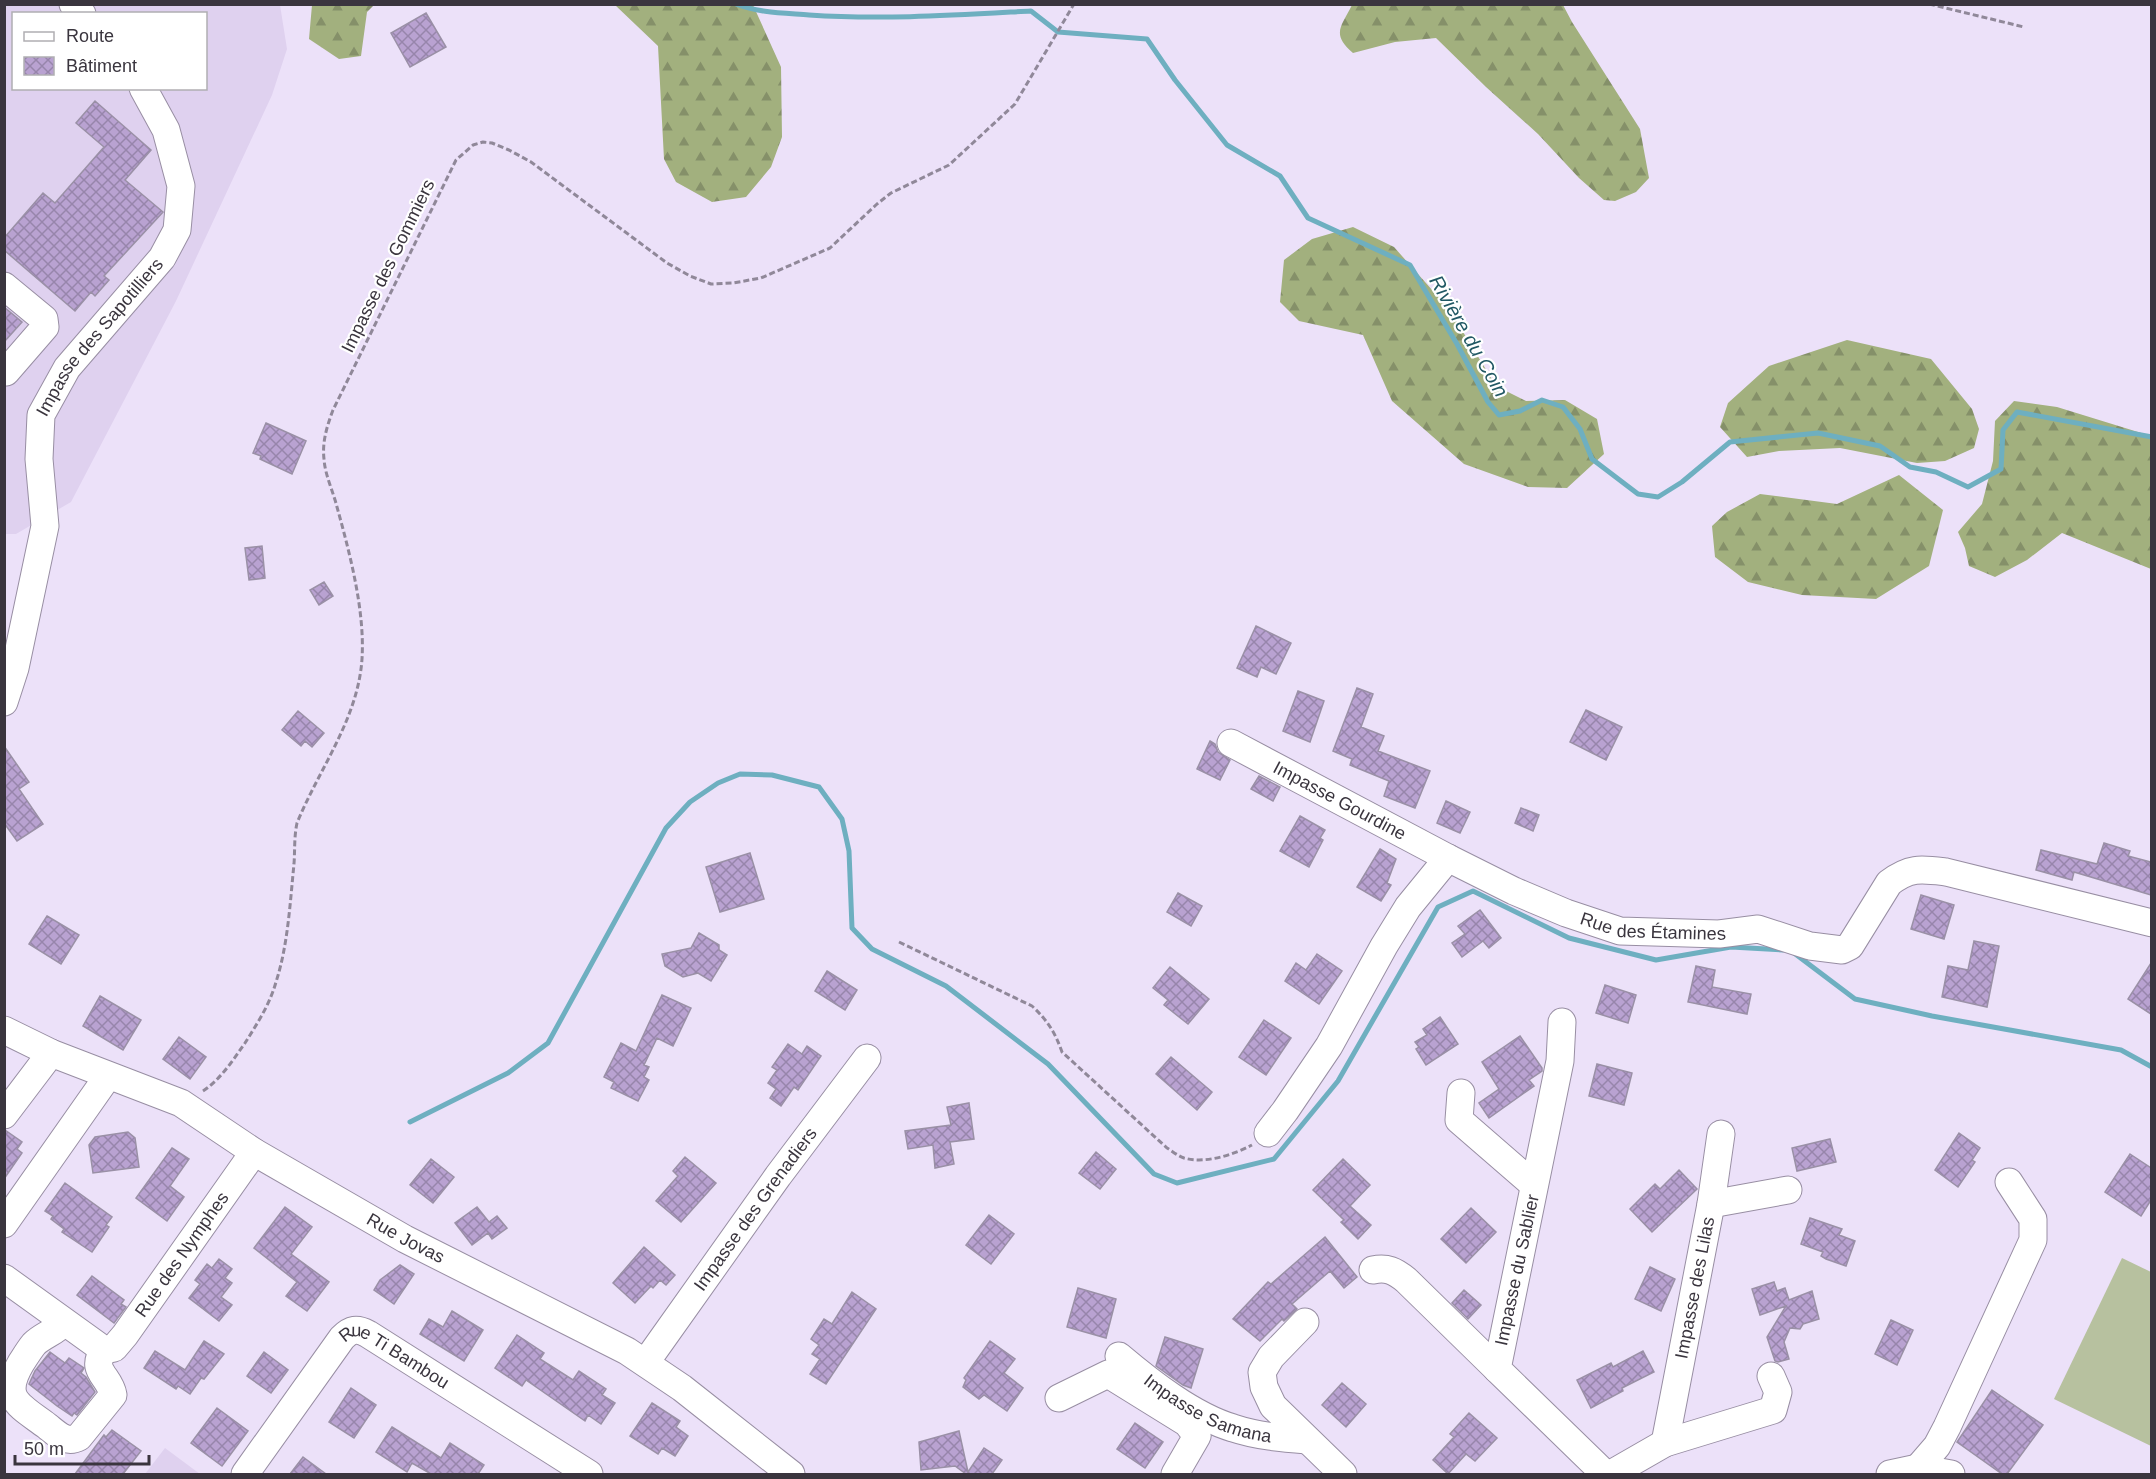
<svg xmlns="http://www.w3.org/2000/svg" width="2156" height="1479" font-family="Arial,sans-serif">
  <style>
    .built { fill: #dfd1ef; fill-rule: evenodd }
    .forest { fill: url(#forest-firs) }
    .pitch { fill: #b7c19f }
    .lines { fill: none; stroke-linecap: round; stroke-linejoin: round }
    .stream { stroke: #6eafc0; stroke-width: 5 }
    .building { fill: url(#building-cross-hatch); stroke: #9a90a6; stroke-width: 1.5 }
    .minor-casing { stroke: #988ea3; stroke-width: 29 }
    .path { stroke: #908899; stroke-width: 3; stroke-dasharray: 6 3; stroke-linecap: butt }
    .minor { stroke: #fff; stroke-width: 27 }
    .labels { text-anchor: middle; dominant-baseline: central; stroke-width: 4.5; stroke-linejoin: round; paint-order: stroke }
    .street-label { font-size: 18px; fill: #3a353e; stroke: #fff }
    .water-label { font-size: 20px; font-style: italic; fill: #215864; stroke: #fff }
  </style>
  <defs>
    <pattern id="forest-firs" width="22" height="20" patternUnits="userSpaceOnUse" patternTransform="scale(1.5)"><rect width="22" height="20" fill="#a2b07e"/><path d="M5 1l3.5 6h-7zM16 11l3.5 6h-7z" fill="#859069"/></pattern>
    <pattern id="building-cross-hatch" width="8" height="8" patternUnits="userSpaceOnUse" patternTransform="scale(1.5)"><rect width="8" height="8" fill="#b9a2d1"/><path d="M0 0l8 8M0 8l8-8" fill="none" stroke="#9785ab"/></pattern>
  </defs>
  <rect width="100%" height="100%" fill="#ece1f9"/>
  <path class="built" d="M5,5H280L287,49L272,95L176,301L71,502L16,534H5ZM14,14H206V88H14Z
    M165,1448L200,1474H145Z"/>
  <path class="forest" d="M312,5H374L367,12L361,56L339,59L309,39Z
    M615,5H753L781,67L782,137L771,167L746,197L712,202L676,182L664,159L658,46Z
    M1352,5H1563L1572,22L1640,129L1649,178L1636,192L1615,201L1604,200L1579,178L1538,134L1486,87L1436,38L1395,42L1353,53C1331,34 1341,27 1352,5Z
    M1353,227L1394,247L1449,309L1496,386L1526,401L1565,400L1597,419L1604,454L1567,488L1528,487L1464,464L1392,401L1363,335L1299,321L1280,302L1284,260L1312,239Z
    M1847,340L1931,359L1972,409L1979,429L1974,448L1945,461L1917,463L1840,448L1779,451L1747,457L1720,427L1728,403L1769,366Z
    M2014,401L2057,407L2151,436V569L2062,533L2027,560L1995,577L1969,566L1965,548L1958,532L1982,504L1993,461L1995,421Z
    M1899,475L1943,510L1929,566L1876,599L1802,595L1748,582L1715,557L1712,526L1727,512L1760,494L1837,504Z"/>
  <path class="pitch" d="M2122,1258L2151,1272V1446L2054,1399Z"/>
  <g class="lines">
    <path class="stream" d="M736,4C759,13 784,13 809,15C883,20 957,15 1031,11L1058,32L1147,39L1175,80L1227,145L1280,176L1308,218L1410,265L1457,344L1488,402L1499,415L1520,411L1542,400L1563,407L1580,429L1592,459L1638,494L1658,497L1682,482L1730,442L1818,433L1880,446L1910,467L1936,472L1968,487L2001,469L2003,430L2017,412L2152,437
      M1794,953L1855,999L1932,1016L2121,1050L2152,1067
      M410,1122L508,1073L548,1043L666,828L690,802L718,783L740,774L772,775L819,787L842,819L849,851L852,928L872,949L946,986L1048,1064L1154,1174L1177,1183L1274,1159L1338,1081L1438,907L1473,891L1569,938L1656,960L1731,947L1783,950"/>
  </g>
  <path class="building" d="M426,13L446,47L410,67L391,33Z
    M95,101L151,150L125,180L163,212L104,276L109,280L95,296L91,292L75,311L4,250V238L43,193L55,203L104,147L76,123Z
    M4,307L22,322L4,342Z
    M266,423L306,441L292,474L260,459L261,456L253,453Z
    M262,546L265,578L249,580L245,548Z
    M324,582L333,596L319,605L310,590Z
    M1256,626L1291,643L1276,674L1261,667L1257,677L1237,668Z
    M1357,688L1373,694L1361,727L1384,736L1378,751L1430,771L1415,808L1384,796L1389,781L1350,765L1352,759L1333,751Z
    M1298,691L1324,701L1310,742L1283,731Z
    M1586,710L1622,727L1606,760L1570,742Z
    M298,711L324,733L312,747L305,741L301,746L282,730Z
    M1210,741L1215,744L1218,752L1230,760L1220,780L1197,769Z
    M4,746L29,782L19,789L43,824L17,841L4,823Z
    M1259,776L1280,787L1273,801L1251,789Z
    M1446,801L1470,812L1460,833L1437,823Z
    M1521,808L1539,815L1533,831L1515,823Z
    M1300,816L1325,830L1320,838L1323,840L1309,867L1280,851Z
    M2104,843L2130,851L2128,856L2151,862V895L2074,872L2072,880L2036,870L2041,850L2097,864Z
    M1380,849L1396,859L1387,883L1391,885L1381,901L1357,887Z
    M750,853L764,899L720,912L706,867Z
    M1178,893L1202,906L1191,926L1167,912Z
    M1921,895L1954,905L1944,939L1911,929Z
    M1480,910L1501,938L1489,948L1483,941L1462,957L1452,943L1465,934L1458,926Z
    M47,916L79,935L61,964L29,944Z
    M699,933L719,945V950L727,955L711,981L698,973L683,977L665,966L662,954L691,948Z
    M1974,941L1999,946L1987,1007L1942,997L1948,966L1968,970Z
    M1317,954L1342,971L1319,1004L1285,981L1296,963L1306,970Z
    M2151,963V1014L2128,999Z
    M1696,966L1715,970L1712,987L1751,994L1747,1014L1688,1002Z
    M1170,967L1209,999L1188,1024L1164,1005L1168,1000L1153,988Z
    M827,971L857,990L845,1010L815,991Z
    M1605,985L1636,995L1628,1023L1596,1013Z
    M662,995L691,1008L673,1046L657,1038L644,1065L649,1067L644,1077L649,1080L638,1101L611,1088L614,1082L604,1077L621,1043L636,1051Z
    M100,996L141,1020L123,1050L83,1026Z
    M1440,1017L1458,1044L1426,1065L1416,1049L1419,1047L1415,1042L1427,1035L1423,1029Z
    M1264,1020L1291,1038L1266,1075L1239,1057Z
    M1520,1036L1542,1068V1071L1529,1080L1534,1086L1489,1118L1479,1103L1499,1089L1482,1062Z
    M179,1037L206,1057L190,1079L163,1059Z
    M788,1044L802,1054L807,1046L821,1056L798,1090L794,1087L781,1106L770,1098L776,1089L768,1083L777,1070L772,1067Z
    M1171,1057L1212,1092L1197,1110L1156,1074Z
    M1597,1064L1632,1073L1624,1105L1589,1096Z
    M969,1103L974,1139L950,1142L954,1164L935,1168L933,1145L908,1149L905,1131L951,1125L947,1107Z
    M5,1130L22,1142L17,1149L22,1153L4,1179Z
    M128,1132L135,1138L139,1167L93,1173L89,1145L95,1137Z
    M1959,1133L1980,1148L1972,1160L1975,1162L1958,1187L1935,1170Z
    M1830,1139L1836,1162L1797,1171L1792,1148Z
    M172,1148L189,1159L170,1186L184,1197L167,1221L136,1198Z
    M1096,1152L1116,1169L1100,1189L1079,1173Z
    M2130,1154L2151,1168V1200L2141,1216L2105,1192Z
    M685,1157L716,1183L681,1222L656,1201L678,1176L673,1171Z
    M431,1159L454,1177L433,1203L410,1185Z
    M1343,1159L1370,1185L1350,1206L1371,1225L1358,1239L1341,1222L1344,1220L1313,1190Z
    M1679,1170L1697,1189L1652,1232L1630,1209L1655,1184L1660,1189Z
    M65,1183L112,1217L106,1225L109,1227L92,1252L62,1232L64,1229L51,1219L53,1216L45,1211Z
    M285,1207L312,1227L291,1254L329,1282L307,1311L286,1296L297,1282L254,1248Z
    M477,1207L489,1222L497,1216L507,1228L492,1239L488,1233L472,1245L455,1223Z
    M1471,1208L1496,1232L1466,1263L1441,1239Z
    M989,1215L1014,1234L991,1264L966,1245Z
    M1810,1218L1842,1229L1839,1235L1855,1241L1846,1266L1826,1259L1821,1256L1823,1252L1801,1244Z
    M1325,1237L1357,1277L1344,1288L1330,1271L1292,1304L1297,1309L1284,1321L1282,1319L1260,1341L1233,1319L1268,1282L1271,1284Z
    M644,1247L675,1275L666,1285L660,1280L653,1288L651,1286L635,1303L613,1283Z
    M219,1259L232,1269L225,1278L232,1283L221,1297L232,1305L219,1321L189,1298L200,1284L195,1280L207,1264L212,1268Z
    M400,1265L414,1274L394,1304L374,1290L380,1280Z
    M1650,1267L1675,1279L1661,1311L1635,1299Z
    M92,1276L124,1300L121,1304L126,1307L114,1323L77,1295Z
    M1774,1282L1777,1291L1785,1288L1789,1300L1812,1291L1819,1319L1803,1324L1800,1329L1790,1328L1784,1342L1789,1359L1778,1362L1775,1361L1767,1337L1786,1306L1760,1315L1752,1289Z
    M1078,1288L1116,1299L1106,1338L1067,1327Z
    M1464,1290L1481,1305L1468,1319L1452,1303Z
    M852,1292L876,1309L826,1384L810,1374L820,1359L812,1354L819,1345L811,1339L824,1319L832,1324Z
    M452,1311L483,1330L464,1361L420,1334L429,1319L443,1327Z
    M1891,1320L1913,1330L1897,1365L1875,1354Z
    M517,1335L544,1353L540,1359L573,1380L579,1371L606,1389L602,1395L615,1403L601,1424L588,1415L585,1421L526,1380L522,1386L495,1368Z
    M1165,1337L1203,1349L1191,1388L1183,1385L1156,1366Z
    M204,1341L224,1354L204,1379L201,1378L190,1394L178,1386L176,1389L144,1368L155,1351L185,1370Z
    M990,1341L1015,1359L1004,1373L1023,1388L1007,1411L984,1395L979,1399L963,1387L966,1380L964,1378Z
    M1643,1351L1654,1372L1622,1388L1623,1391L1591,1408L1577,1380L1611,1363L1613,1367Z
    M50,1352L65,1363L69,1358L84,1368L81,1373L86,1377L95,1392L77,1415L74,1413L72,1416L57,1406L29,1384L35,1371Z
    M264,1352L288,1370L271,1393L247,1376Z
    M1342,1383L1366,1404L1346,1427L1322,1405Z
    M351,1388L376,1405L354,1438L329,1422Z
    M1992,1390L2043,1425L2007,1474H2002L1957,1442Z
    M652,1403L680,1421L676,1427L688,1436L675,1456L662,1448L658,1454L630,1436Z
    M217,1408L248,1431L222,1466L191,1443Z
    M1469,1413L1497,1438L1475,1461L1466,1454L1448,1474L1433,1460L1454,1437L1450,1434Z
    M1135,1423L1163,1442L1145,1468L1117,1449Z
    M392,1427L441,1458L450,1443L484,1465L478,1474H431L412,1463L407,1472L376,1452Z
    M112,1430L141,1451L123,1474H75L104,1435L106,1437Z
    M959,1431L968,1472L984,1448L1002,1460L992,1474H966L955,1466L921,1470L919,1442Z
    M303,1457L326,1474H290Z"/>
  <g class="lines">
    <g class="minor-casing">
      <g id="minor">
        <path d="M73,4L82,14"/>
        <path d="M4,286L44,319L45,327L6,372"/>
        <path id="s1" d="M4,702L15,668L45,526L39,459L41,415L67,368L162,258L177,230L181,186L166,130L143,88"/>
        <path id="s2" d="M1231,743L1448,858L1514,891L1566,913L1620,931L1719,934L1758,929L1810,946L1842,950L1850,946L1889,883C1910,867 1921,869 1946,872L2152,923"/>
        <path d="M1562,1022L1560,1061L1497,1369L1605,1474"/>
        <path id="s3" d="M4,1030L51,1053L181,1103L254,1152L405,1239L627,1351L682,1388L791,1474"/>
        <path d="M1461,1093L1459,1120L1534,1185"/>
        <path d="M4,1115L51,1053"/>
        <path d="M1268,1133L1285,1111L1329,1046L1384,946L1408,907L1448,858"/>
        <path d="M1711,1204L1788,1190"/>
        <path d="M4,1224L108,1076"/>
        <path d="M1373,1270C1387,1267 1395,1271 1406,1280L1497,1369"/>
        <path id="s4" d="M4,1278L104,1350L114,1348L125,1335L254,1152"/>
        <path d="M64,1322C56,1332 43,1335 34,1344C29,1350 25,1357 21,1363C0,1399 19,1405 47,1426C57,1434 66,1444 79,1437L113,1395C110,1376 89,1371 104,1350"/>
        <path d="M1305,1322L1271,1357L1262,1372L1264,1387L1273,1406L1343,1474"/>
        <path id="s5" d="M1119,1356C1151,1383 1193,1416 1233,1428C1257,1436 1282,1438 1307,1440"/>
        <path id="s6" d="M646,1362L778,1176L867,1058"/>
        <path d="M1059,1398L1108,1374L1187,1423L1197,1436L1175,1474"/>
        <path id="s7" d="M1665,1443L1711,1204L1721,1134"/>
        <path d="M1918,1468L1937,1446L1947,1427L2033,1240V1219L2009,1182"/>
        <path id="s8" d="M245,1474L342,1338C351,1329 357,1328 368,1334L589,1474"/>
        <path d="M1611,1474L1665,1443L1773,1410L1778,1392L1771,1376"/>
        <path d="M1890,1474L1918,1468L1951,1474"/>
      </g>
    </g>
    <path class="path" d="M1929,4L2024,27
      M899,942L1032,1006C1047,1020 1055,1032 1062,1052L1167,1148C1172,1151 1178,1156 1184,1158C1205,1164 1233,1155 1252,1145
      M203,1091C221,1079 233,1060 245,1043C257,1024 270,1004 276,982C288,945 290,903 294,864C295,850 294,837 297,823C319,769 358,719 362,659C365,611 350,554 337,507C333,491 325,475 324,459C322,442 327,426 333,410L456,160L473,145L483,142L492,143L509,150L531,162L667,263L690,276L711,284L733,283L761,278L830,248L877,204L891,193L949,165L1015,104L1074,4"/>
    <use href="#minor" class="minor"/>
  </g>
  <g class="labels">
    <g class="street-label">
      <text transform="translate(388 266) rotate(-64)">Impasse des Gommiers</text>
      <text stroke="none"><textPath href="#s1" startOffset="390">Impasse des Sapotilliers</textPath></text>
      <text stroke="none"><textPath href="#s2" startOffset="123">Impasse Gourdine</textPath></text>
      <text stroke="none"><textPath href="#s2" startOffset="465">Rue des Étamines</textPath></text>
      <text stroke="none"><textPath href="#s6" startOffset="188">Impasse des Grenadiers</textPath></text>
      <text stroke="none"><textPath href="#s3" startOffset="454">Rue Jovas</textPath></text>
      <text stroke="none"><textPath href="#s4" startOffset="249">Rue des Nymphes</textPath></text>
      <text transform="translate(1517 1270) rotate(-78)">Impasse du Sablier</text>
      <text stroke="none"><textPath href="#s7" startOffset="158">Impasse des Lilas</textPath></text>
      <text stroke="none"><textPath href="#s8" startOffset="228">Rue Ti Bambou</textPath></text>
      <text stroke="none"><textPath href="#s5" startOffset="105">Impasse Samana</textPath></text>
    </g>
    <g class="water-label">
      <text transform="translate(1469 336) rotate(60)">Rivière du Coin</text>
    </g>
  </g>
  <rect width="2156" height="1479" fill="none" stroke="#3a353e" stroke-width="12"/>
  <rect x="12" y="12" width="195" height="78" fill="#ffffff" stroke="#b0aeb2" stroke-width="1.5"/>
  <rect x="24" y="32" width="30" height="9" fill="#ffffff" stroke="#b0aeb2" stroke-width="1.5"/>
  <text x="66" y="42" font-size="18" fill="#3a353e">Route</text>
  <rect x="24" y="57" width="30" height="18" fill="url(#building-cross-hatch)" stroke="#b0aeb2" stroke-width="1.5"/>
  <text x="66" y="72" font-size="18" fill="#3a353e">Bâtiment</text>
  <path d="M15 1455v9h134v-9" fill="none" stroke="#3a353e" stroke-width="3"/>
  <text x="24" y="1455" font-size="18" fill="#3a353e" stroke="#ffffff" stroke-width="4.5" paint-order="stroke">50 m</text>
</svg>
